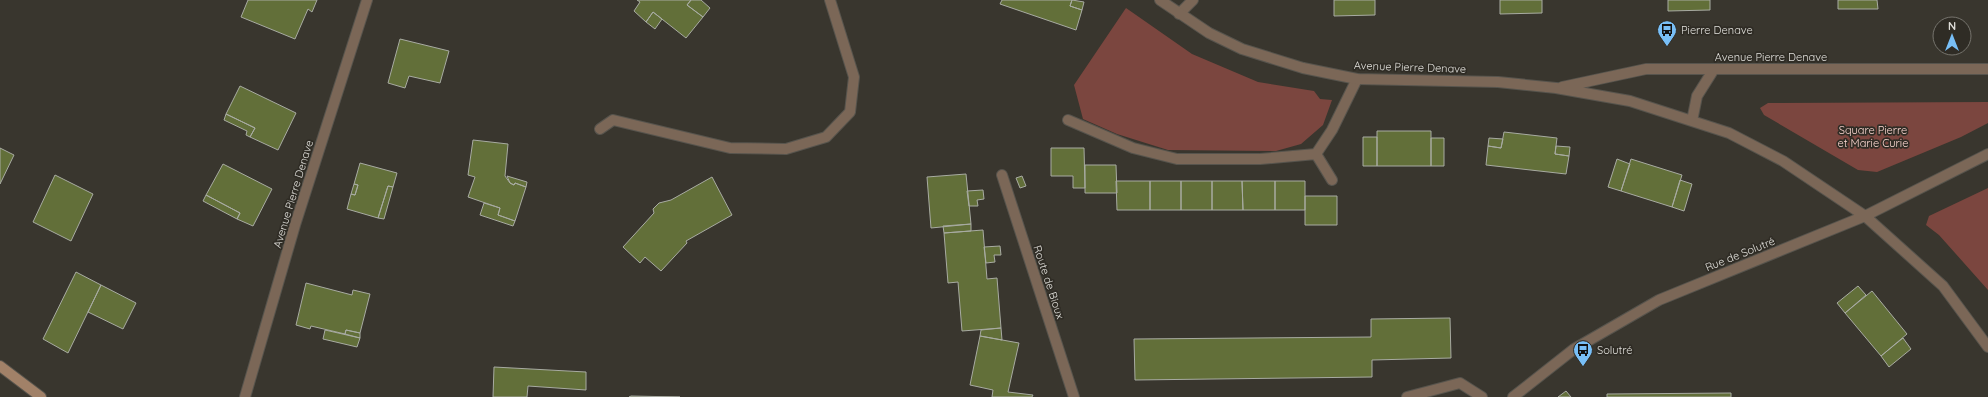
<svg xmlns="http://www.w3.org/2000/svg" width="1988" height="397" font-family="Quicksand,sans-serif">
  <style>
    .green { fill: #7b463f }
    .building { fill: #626f39; stroke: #a8aba2 }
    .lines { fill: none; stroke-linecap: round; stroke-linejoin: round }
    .lane-casing { stroke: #57544d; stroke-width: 12 }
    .street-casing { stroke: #57544d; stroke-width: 12 }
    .secondary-casing { stroke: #57544d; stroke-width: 12 }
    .lane { stroke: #7b6757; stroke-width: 10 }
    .street { stroke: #7b6757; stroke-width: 10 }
    .secondary { stroke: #a18168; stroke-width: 10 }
    .labels { text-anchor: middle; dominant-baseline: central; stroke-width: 3.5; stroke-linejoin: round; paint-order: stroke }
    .poi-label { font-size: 11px; fill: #e0dfda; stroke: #2f2c25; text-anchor: start }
    .street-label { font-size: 11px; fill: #e0dfda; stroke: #2f2c25 }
    .park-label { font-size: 11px; fill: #fdd7d1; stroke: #2f2c25 }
  </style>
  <rect width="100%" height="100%" fill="#39362e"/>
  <path class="green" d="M1126,8L1192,54L1258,82L1314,91L1320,99L1332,100L1323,125L1301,144L1276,151L1168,150L1117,134L1083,119L1074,85Z
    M1988,102V123L1961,137L1877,172L1858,170L1764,115L1760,108L1768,103Z
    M1988,188V290L1939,235L1926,225L1929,216Z"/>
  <path class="building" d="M248,0H317L312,12L308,9L295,39L241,17Z
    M637,0H691L687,5L703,17L686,38L653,12L646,22L634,11L640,2Z
    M691,0H701L710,8L703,17L687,5Z
    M1002,0H1072L1070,6L1082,10L1076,30L1000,4Z
    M1072,0L1084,2L1082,10L1070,6Z
    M1334,0H1375V15L1334,16Z
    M1500,0H1542V13L1500,14Z
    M1668,0H1710V10L1668,11Z
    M1838,0H1877L1878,9H1838Z
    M653,12L662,19L655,29L646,22Z
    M400,39L449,51L440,83L409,76L405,88L388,83Z
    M240,86L296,113L278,150L250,137L255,128L226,114Z
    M226,114L255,128L250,137L246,135L247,131L224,120Z
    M1377,131H1431V166H1377Z
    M1504,132L1557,138L1555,154L1569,156L1566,174L1486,165L1488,146L1501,148Z
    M1363,137H1377V166H1363Z
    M1431,138H1444V166H1431Z
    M1489,138L1503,139L1501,148L1488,146Z
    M473,140L508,144L505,176L510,183L514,185L515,183L526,187L515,221L498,215L500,208L468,197L475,177L468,175Z
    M1556,146L1570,147L1569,156L1555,154Z
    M0,148L14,155L0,184Z
    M1051,148H1084L1085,188H1073V176H1051Z
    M1617,159L1630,164L1621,191L1608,187Z
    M1631,159L1682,175L1672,207L1621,191Z
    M360,163L397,173L393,187L388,186L378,218L347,209L351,194L355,195L358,185L354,184Z
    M223,164L272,189L253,226L237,219L240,213L206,195Z
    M1085,165H1116L1117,193H1085Z
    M966,174L971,224L931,228L927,177Z
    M55,175L93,194L71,241L33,222Z
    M507,176L527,182L526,187L515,183L514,185L510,183Z
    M1022,176L1026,186L1020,188L1016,178Z
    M712,177L732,215L686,241L687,243L661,271L645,257L640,263L623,247L654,213L653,209L659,203L671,200Z
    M1680,180L1692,184L1684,211L1672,207Z
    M1116,181H1150V210H1117Z
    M1150,181H1181V210H1150Z
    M1181,181H1212V210H1181Z
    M1212,181H1242L1243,210H1212Z
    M1242,181H1275V210H1243Z
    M1275,181H1305V210H1275Z
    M354,184L358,185L355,195L351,194Z
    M388,186L393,187L384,219L378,218Z
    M983,190L984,199L977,200L978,206H969L967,191Z
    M206,195L240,213L237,219L203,201Z
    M1305,196H1337V225H1305Z
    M484,203L500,208L498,215L515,221L513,226L480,215Z
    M971,224V231L944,233L943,226Z
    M983,230L987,279L997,278L1001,328L962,331L958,282L948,283L944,233Z
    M1000,246L1001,255H994L995,262L986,263L984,247Z
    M76,272L101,285L68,353L43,339Z
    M306,283L352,295L353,290L370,294L360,333L346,330L345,334L311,326L310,329L296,325Z
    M101,285L136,303L123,329L88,312Z
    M1858,286L1866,295L1845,313L1837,303Z
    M1872,291L1907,334L1881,356L1845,313Z
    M1450,318L1451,358L1372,360V377L1135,380L1134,339L1371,337V319Z
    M1001,328L1002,340L980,336L981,330Z
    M325,330L360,338L357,347L323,339Z
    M346,330L360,333V338L345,334Z
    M980,336L1019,343L1008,392L1033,395L1032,397H992L993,390L970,385Z
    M1903,338L1911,349L1889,367L1881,356Z
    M494,367L586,372V390L528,386L527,397H493Z
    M1566,391L1571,397H1558Z
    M1731,393V397H1607V394Z
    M631,396L680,397H629Z"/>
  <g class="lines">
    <g class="lane-casing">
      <path id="lane" d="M1179,14L1193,0
        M1068,120L1133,148L1177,159H1260L1316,154L1332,130L1357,79
        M1316,154L1332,180
        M1407,397L1460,383L1482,397"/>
    </g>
    <g class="street-casing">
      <path id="street" d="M1160,0L1209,33L1242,49L1303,68L1357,79L1498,82L1556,88L1630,101L1729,133L1783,161L1865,216L1943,286L1988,347
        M1562,87L1646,69H1988
        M1692,121L1697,96L1714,69
        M600,129L613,120L730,148L786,149L826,137L850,112L854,77L830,0
        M1002,175L1074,397
        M245,397L295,225L367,0
        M1513,397L1574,349L1659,300L1865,216L1988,154"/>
    </g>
    <g class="secondary-casing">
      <path id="secondary" d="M0,366L41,397"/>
    </g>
    <use href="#lane" class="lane"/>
    <use href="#street" class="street"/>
    <use href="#secondary" class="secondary"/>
  </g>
  <defs>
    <g id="bus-pin" transform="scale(1)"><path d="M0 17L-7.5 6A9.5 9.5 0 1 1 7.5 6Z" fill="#78bff7" stroke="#2f2c25"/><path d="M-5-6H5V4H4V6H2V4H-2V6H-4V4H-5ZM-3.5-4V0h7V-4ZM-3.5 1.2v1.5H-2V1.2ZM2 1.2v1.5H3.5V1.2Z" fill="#111"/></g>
  </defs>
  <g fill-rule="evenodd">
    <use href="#bus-pin" x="1667" y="30"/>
    <use href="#bus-pin" x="1583" y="350"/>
  </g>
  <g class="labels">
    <g class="poi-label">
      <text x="1681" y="30">Pierre Denave</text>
      <text x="1597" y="350">Solutré</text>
    </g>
    <g class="street-label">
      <text x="1771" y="57">Avenue Pierre Denave</text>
      <text transform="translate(1410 67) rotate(2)">Avenue Pierre Denave</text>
      <text transform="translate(293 194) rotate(-73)">Avenue Pierre Denave</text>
      <text transform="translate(1740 254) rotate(-22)">Rue de Solutré</text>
      <text transform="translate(1049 282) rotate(72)">Route de Bioux</text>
    </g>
    <g class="park-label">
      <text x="1873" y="130">Square Pierre<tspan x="1873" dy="13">et Marie Curie</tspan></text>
    </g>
  </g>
  <g transform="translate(1952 36)"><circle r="19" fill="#2f2c25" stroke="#76746d"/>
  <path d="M0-3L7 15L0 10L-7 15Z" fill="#78bff7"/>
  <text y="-6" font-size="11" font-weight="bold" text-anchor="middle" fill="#e0dfda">N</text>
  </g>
</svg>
